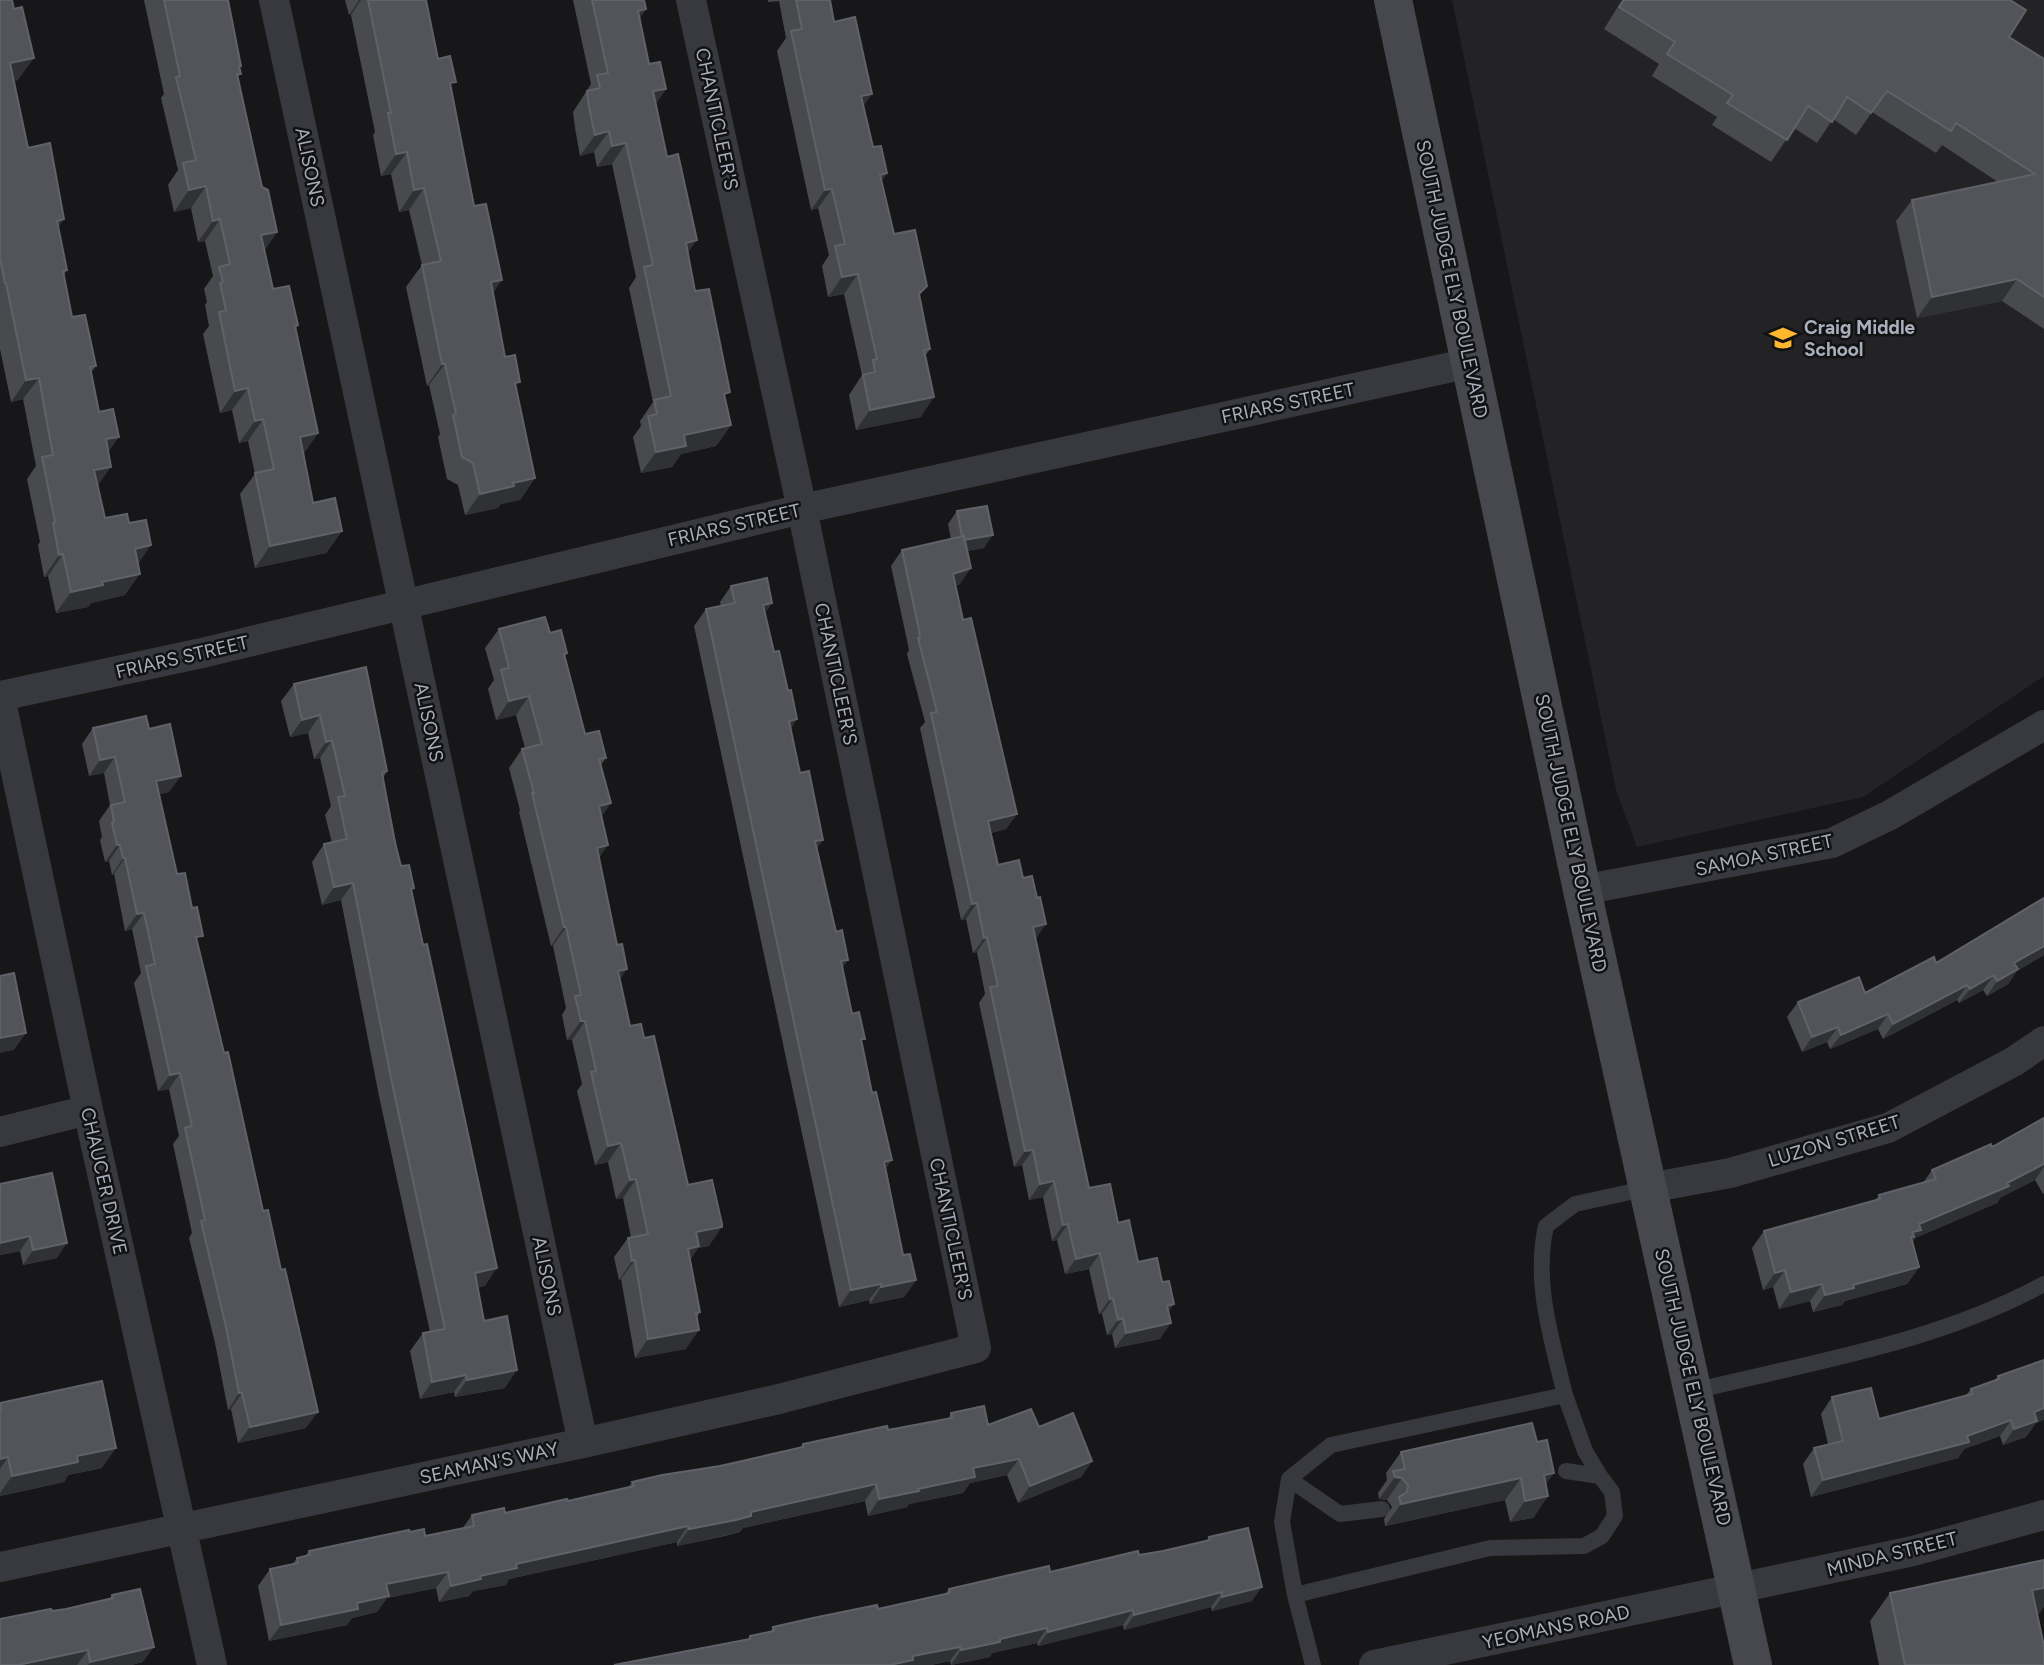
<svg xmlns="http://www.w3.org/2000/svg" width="2044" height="1665" font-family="Figtree,sans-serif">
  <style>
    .built { fill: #232326 }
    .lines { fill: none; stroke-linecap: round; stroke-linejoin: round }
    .service { stroke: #38393e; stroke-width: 16 }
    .minor { stroke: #38393e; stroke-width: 30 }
    .secondary { stroke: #46484e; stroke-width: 38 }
    .wall { fill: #484a4e }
    .shaded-wall { fill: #303134 }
    .building { fill: #53545a; stroke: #606269; stroke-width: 2 }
    .labels { text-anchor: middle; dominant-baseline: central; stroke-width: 5; stroke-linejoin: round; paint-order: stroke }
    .street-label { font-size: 19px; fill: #a8aeba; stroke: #121214 }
    .poi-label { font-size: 19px; font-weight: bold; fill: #a8aeba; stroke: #121214; text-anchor: start }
  </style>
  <rect width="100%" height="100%" fill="#171719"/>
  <path class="built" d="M1452,0H2044V676L1863,797L1637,847L1616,790Z"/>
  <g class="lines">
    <path class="service" d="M1694,1391C1812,1362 1936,1343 2044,1284
      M1566,1471L1600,1476
      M1289,1479L1340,1514L1382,1509
      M1295,1595L1490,1548L1584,1546L1602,1536L1615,1516L1612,1492L1600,1476L1585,1451L1565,1395
      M1313,1665L1295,1595L1282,1522L1289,1479L1331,1445L1565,1395C1552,1340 1533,1283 1546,1226L1575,1204L1649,1188"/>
    <path class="minor" d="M274,0L583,1443
      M0,696L202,653L802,509L1470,363
      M0,697L88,1110L212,1665
      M1582,890L1832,843L1890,815L2044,725
      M0,1132L88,1110
      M1649,1188L1730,1173L1888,1128L2013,1062L2044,1041
      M0,1567L583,1443L779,1399L976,1348L802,509L691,0
      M1374,1665L1913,1551L2044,1515"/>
    <path class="secondary" d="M1393,0L1582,890L1753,1665"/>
  </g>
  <path class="wall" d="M0,0L18,80L13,81L28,148L64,219L58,227L67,270L64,275L72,317L96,366L91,373L108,452L98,486L105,518L138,564L125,595L91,603L88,607L56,613L48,576L44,577L38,545L40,542L27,479L36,466L23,399L11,402L0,349Z
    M144,0H228L241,74L238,77L262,187L277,232L264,251L273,289L298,325L296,328L318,433L303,454L313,503L342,531L326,553L255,568L240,494L255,474L248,441L239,443L232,410L220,413L203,334L209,326L205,305L207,302L204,289L213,276L205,241L198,242L191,208L174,212L168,185L178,170L161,98L164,94Z
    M345,0H426L438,59L451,88L505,357L516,388L535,478L520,500L501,504L498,508L465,515L458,485L447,479L438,437L440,434L429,385L427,386L406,287L422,265L409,210L399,212L391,174L381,176L373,135L375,132L351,15H349Z
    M573,0H644L646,9L639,19L649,64L666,89L656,103L695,291L725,399L731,425L716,446L681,454L672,467L641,473L633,437L641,426L640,421L653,402L629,288L636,277L612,164L597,167L594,152L580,156L575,128L573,112L591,84Z
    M768,0H830L834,22L864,106L873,147L887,173L881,182L894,234L919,297L930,349L926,355L921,417L856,430L849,395L862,375L844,294L828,297L822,266L829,255L818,208L811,210L777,51L786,38L779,1L768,2Z
    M1622,0H2010L2009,37L2044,59V329L2002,301L1917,318L1896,221L1912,200L1998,182L1942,145L1936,153L1872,112L1856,135L1833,119L1817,143L1794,128L1771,162L1712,125L1717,117L1652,76L1659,64L1604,29Z
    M957,511L984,548L967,551L960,584L955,586L963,620L1017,814L1006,829L991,833L998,865L1036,939L1089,1188L1118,1223L1138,1262L1162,1282L1174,1304L1168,1312L1160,1339L1115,1348L1112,1334L1107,1335L1102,1314H1099L1089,1269L1065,1274L1057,1240L1052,1241L1043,1197L1029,1200L1022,1165L1014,1167L979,1003L985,994L977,952L973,953L966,919L961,920L920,728L925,722L907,654L909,650L908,645L891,566L902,550L951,539L948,524Z
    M731,586L765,613L774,652L797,719L791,728L800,773L823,840L817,848L836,932L848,960L842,968L852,1014L862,1043L903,1255L916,1280L904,1297L870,1304L869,1300L839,1307L694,626L706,609L721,606L720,602Z
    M499,629L550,633L567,653L565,656L585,734L606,758L601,765V816L599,859L620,979L630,1026L644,1038L688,1185L709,1246L698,1248L690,1260L700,1312L697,1317L686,1349L635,1358L621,1279L619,1280L614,1257L628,1238L631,1237L623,1198L616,1199L608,1162L595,1165L577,1091L582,1084L572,1040H567L562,1015L566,1008L553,946H551L519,812L520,810L509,768L522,749L525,748L516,715L496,720L488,689L494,680L485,648Z
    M294,684L387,771L383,778L401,866L414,888L411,892L485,1286L478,1287L484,1321L505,1388L455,1397L454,1392L420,1399L410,1351L423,1333L430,1332L379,1096L341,900L322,905L312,862L324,844L332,843L325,815L331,806L320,758L314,759L308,733L290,737L281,701Z
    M93,728L149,729L169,792L159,794L177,874L198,943L306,1428L238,1443L231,1409L228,1410L215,1343L189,1238L192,1233L173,1144L179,1136L169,1089L158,1091L134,983L141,973L132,929L125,931L114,874L112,875L109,861L105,862L100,840L102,837L99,821L110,805L104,773L89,776L82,744Z
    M2044,898V955L2017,971L2008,984L1987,996L1983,990L1959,1003L1957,1000L1883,1039L1878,1029L1830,1049L1827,1042L1802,1052L1787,1017L1798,1002L1865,993L1936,963Z
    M2044,1118V1193L2043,1194L2035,1180L2001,1197L1997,1203L1915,1238L1913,1242L1919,1267L1907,1284L1845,1301L1842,1305L1813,1312L1810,1301L1779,1309L1773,1287L1763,1290L1752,1248L1764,1231L1875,1201L1879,1195L1923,1183L1932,1170L1992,1147Z
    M0,1184L57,1258L23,1265L20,1251L0,1255Z
    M1998,1376L2036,1423L2026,1437L2003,1445L2000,1436L1964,1449L1958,1458L1811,1497L1803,1464L1814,1448L1828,1444L1821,1414L1832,1397L1879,1419L1966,1395L1971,1389L1994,1381Z
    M0,1403L102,1468L68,1475L64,1482L0,1496Z
    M951,1413L988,1425L1039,1427L1092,1461L1081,1477L1018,1503L1007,1475L970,1483L963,1493L909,1504L907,1507L868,1516L865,1501L743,1528L740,1532L725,1536L677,1546V1542L509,1579L506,1585L473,1591L469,1596L439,1602L436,1588L387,1598L377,1612L352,1618L347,1625L269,1641L258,1586L270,1569L292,1565L297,1558L305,1556L309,1551L410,1532L425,1536L462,1529L472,1515L505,1513L568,1501L628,1488L632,1482L720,1466L800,1448L803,1444L948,1419Z
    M1401,1452L1546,1484L1548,1496L1533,1518L1510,1522L1505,1500L1385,1526L1384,1519L1392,1507L1387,1500L1379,1499L1378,1493L1387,1480L1386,1473Z
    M1209,1537L1252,1601L1212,1611L1211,1607L1124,1630L1123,1625L1038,1646L1037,1643L992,1653L990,1657L951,1665L950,1661L931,1665H614L748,1639L750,1636L770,1632L773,1627L878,1609L945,1594L949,1589L1050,1572L1163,1551L1207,1540Z
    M1890,1593L2039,1614H2037L2044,1665H1879L1870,1621Z
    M112,1595L143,1662L131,1665H0L52,1611L66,1609L109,1599Z"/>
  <path class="shaded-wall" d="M359,0H361L351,15H349Z
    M646,9L631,30L638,11Z
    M34,58L18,80L0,84L10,63Z
    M666,89L651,109L653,91Z
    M872,94L858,114L861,96Z
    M609,131L594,152L580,156L595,135Z
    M626,143L612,164L597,167L612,146Z
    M407,152L391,174L381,176L396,154Z
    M887,173L873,193L880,175Z
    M206,186L191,208L174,212L189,190Z
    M424,188L409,210L399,212L414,190Z
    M832,189L818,208L811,210L825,190Z
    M64,219L49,241L57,221Z
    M220,219L205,241L198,242L213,221Z
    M277,232L262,254L261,235Z
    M697,240L682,261L686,243Z
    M858,274L844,294L828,297L842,277Z
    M2017,279L2002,301L1917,318L1932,297Z
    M502,280L487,302L491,282Z
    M442,364H445L429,385L427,386Z
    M39,378L23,399L11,402L26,380Z
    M248,388L232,410L220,413L235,391Z
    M934,397L921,417L856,430L870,410Z
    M263,419L248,441L239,443L255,421Z
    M731,425L716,446L681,454L672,467L641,473L656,452L684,435Z
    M318,433L303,455L300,437Z
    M119,437L103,459L106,439Z
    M111,467L96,488L94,470Z
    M535,478L520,500L501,504L498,508L465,515L480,494L513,483Z
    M342,531L326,553L255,568L270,546Z
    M993,535L984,548L953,553L963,540Z
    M151,545L136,567L135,549Z
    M63,554L48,576L44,577L59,555Z
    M971,568L960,584L942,590L953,574Z
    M140,574L125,595L91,603L88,607L56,613L71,592L102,582Z
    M772,603L761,619L763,605Z
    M529,696L516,715L496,720L509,701Z
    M320,715L308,733L290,737L302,720Z
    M797,719L786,735L789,721Z
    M332,740L320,758L314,759L326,742Z
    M115,757L104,773L89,776L100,760Z
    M181,776L169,792L144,798L156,781Z
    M611,803L598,822L599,806Z
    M1017,814L1006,829L977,836L988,821Z
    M823,840L811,856L815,841Z
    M117,845H120L109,861L105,862Z
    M608,845L595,864L597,848Z
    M123,858H125L114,874L112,875Z
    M353,883L341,900L322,905L334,887Z
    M977,903L966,919L961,920L972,904Z
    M144,913L132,929L125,931L137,914Z
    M1046,924L1035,940L1033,927Z
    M564,927H566L553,946H551Z
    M987,937L977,952L973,953L984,938Z
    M2044,946V955L2017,971L2008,984L1987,996L1997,981L2014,963Z
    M848,960L836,976L841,961Z
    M627,969L614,988L618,971Z
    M1994,975L1983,990L1959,1003L1970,989Z
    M1967,985L1957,1000L1883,1039L1893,1024Z
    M1888,1014L1878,1029L1830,1049L1841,1035Z
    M581,1021H585L572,1040H567Z
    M1838,1027L1827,1042L1802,1052L1812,1037Z
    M26,1033L14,1050L0,1053V1038Z
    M180,1073L169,1089L158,1091L170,1075Z
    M621,1143L608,1162L595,1165L608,1146Z
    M1033,1150L1022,1165L1014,1167L1025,1151Z
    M892,1160L880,1177L884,1162Z
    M2044,1164V1167L2035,1180L2001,1197L1997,1203L1915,1238L1909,1247L1913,1232L1919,1224L2007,1183Z
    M636,1179L623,1198L616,1199L630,1180Z
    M1054,1181L1043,1197L1029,1200L1040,1184Z
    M1068,1224L1057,1240L1052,1241L1063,1225Z
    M722,1227L709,1246L698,1248L686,1265L675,1268L696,1232Z
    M30,1236L20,1251L0,1255V1243Z
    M67,1243L57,1258L23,1265L33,1250Z
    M1100,1253L1089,1269L1065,1274L1076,1259Z
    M635,1260L621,1279L619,1280L632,1261Z
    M1919,1267L1907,1284L1845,1301L1842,1305L1813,1312L1825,1295L1853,1285Z
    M497,1268L485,1286L463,1291L475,1273Z
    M1785,1270L1773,1287L1763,1290L1775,1273Z
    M916,1280L904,1297L870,1304L881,1287Z
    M881,1284L869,1300L839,1307L851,1290Z
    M1822,1284L1810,1301L1779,1309L1791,1292Z
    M1113,1298L1102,1314H1099L1110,1299Z
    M1174,1304L1163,1320L1167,1306Z
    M1123,1318L1112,1334L1107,1335L1118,1320Z
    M1171,1323L1160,1339L1115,1348L1126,1333Z
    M699,1330L686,1349L635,1358L648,1339Z
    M517,1370L505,1388L455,1397L467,1380Z
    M466,1375L454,1392L420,1399L432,1382Z
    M239,1393H242L231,1409L228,1410Z
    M2044,1408V1420L2036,1423L2026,1437L2003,1445L2014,1429L2034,1412Z
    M318,1412L306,1428L238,1443L250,1427Z
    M2011,1420L2000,1436L1964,1449L1958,1458L1811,1497L1823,1480L1967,1436Z
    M116,1448L102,1468L68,1475L64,1482L0,1496V1493L12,1476L77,1456Z
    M8,1457L0,1469V1459Z
    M1019,1459L1007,1475L970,1483L963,1493L909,1504L907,1507L868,1516L879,1499L918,1489L973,1468Z
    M1092,1461L1081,1477L1018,1503L1030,1486Z
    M1554,1473L1538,1495L1544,1475Z
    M1395,1477L1402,1478L1387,1500L1379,1499Z
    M1521,1478L1505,1500L1385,1526L1401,1504Z
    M876,1484L865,1501L743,1528L740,1532L677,1546L689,1529L751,1512Z
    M1548,1496L1533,1518L1510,1522L1525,1501Z
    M688,1526L677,1542L509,1579L506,1585L473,1591L469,1596L439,1602L451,1586L516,1564Z
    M448,1572L436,1588L387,1598L377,1612L352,1618L347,1625L269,1641L281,1625L357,1603L386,1584Z
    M1262,1587L1252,1601L1212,1611L1222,1597Z
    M2044,1588V1607L2039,1614L2012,1619L2032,1590Z
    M1222,1592L1211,1607L1124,1630L1134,1615Z
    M1133,1610L1123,1625L1038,1646L1048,1632Z
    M1047,1628L1037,1643L992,1653L990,1657L951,1665L961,1650Z
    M154,1647L143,1662L131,1665H88L90,1662Z
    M960,1647L950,1661L931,1665H890L913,1656Z
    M88,1650L77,1665H18Z"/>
  <path class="building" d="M0,0H12L14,9L22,7L34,58L10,63L28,148L50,143L64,219L57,221L67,270L63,271L72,317L85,315L96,366L90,367L99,412L113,409L119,437L106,439L111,467L94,470L105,518L127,514L129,523L146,520L151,545L135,549L140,574L102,582L103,585L71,592L63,554L59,555L53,523L55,522L42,457L53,455L39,378L26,380L6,283H5L0,258Z
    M164,0H228L241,66H239L241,74H237L262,187L268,190L277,232L261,235L273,289L289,286L298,325L295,326L318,433L300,437L313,503L335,498L342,531L270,546L255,473L274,469L263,419L255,421L248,388L235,391L219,312L226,311L220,283L223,282L219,267L230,264L220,219L213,221L206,186L189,190L183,163L196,160L176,77L180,76Z
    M368,0H426L438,59L450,56L456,82L450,83L474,206L486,204L502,280L491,282L505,357L515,355L520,382L515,383L535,478L513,483L514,486L480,494L473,463L462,457L453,415L456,414L445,364H442L422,265L441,261L424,188L414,190L407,152L396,154L388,113H391Z
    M592,0H644L646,9L638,11L649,64L660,62L666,89L653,91L667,157L678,154L697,240L686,243L695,291L709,289L730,392L724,394L731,425L684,435L686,446L656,452L648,416L657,414L654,400L671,396L644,267L653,265L626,143L612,146L609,131L595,135L589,107L587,91L600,88L597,75L608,73Z
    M796,0H830L834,22L855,17L872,94L861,96L873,147L881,146L887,173L880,175L894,234L915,230L927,286L919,294L930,349L924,350L934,397L870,410L863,375L875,372L873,360L877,359L858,274L842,277L835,246L845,244L832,189L825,190L791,31L802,29Z
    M1624,0H2010L2026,10L2009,37L2044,59V297L2017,279L1932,297L1912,200L2035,174L1956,123L1951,131L1887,91L1871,113L1847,97L1832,122L1808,106L1787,140L1727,103L1733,95L1667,54L1675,42L1619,7Z
    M987,506L993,535L964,540V536H962L957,511Z
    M964,536L971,568L953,574L963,620L971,618L1017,814L988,821L998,865L1019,860L1023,878L1032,876L1037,898L1040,897L1046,924L1033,927L1089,1188L1110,1184L1118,1223L1129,1220L1138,1262L1157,1258L1162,1282L1169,1281L1174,1304L1167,1306L1171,1323L1126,1333L1123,1318L1118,1320L1113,1298L1110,1299L1100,1253L1076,1259L1068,1224L1063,1225L1054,1181L1040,1184L1033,1150L1025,1151L990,987L998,986L987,937L984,938L977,903L972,904L931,713L937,712L918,638H920L919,630L902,550Z
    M767,578L772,603L763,605L774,652L779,651L788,691L791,690L797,719L789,721L800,773L809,771L823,840L815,841L836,932L842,930L848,960L841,961L852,1014L859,1012L865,1039H861L872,1093L876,1092L892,1160L884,1162L903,1255L910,1254L916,1280L881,1287V1284L851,1290L706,609L735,603L731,586Z
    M545,617L550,633L561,630L567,653L564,654L585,734L599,731L606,758L599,759L611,803L599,806L608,845L597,848L617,945L622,944L627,969L618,971L630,1026L641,1024L644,1038L654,1036L688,1185L712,1180L722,1224V1227L696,1232L699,1246L688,1249L700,1312L696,1313L699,1330L648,1339L635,1260L632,1261L628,1238L648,1234L636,1179L630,1180L621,1143L608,1146L591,1072L596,1071L585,1021H581L575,996L581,995L566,927H564L532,793H534L522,749L542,744L529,696L509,701L501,670L509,668L499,629Z
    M366,667L387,771L382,773L395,843L401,866L409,865L414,888L411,889L423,945L427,944L497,1268L475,1273L484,1321L507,1316L517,1370L467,1380L466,1375L432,1382L423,1333L445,1329L391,1078L353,883L334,887L324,844L347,839L338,797L345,796L332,740L326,742L320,715L302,720L294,684Z
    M146,716L149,729L170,724L181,776L156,781L177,874L185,873L192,908L197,907L203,936L196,937L224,1053L228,1052L263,1211L268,1210L281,1270L285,1269L318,1412L250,1427L242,1393H239L226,1327L201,1221L205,1220L185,1128L192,1126L180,1073L170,1075L146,966L155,964L144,913L137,914L125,858H123L120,845H117L112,823L114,822L111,805L125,802L115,757L100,760L93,728Z
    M2044,898V946L2014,963L2018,969L1997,981L1994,975L1970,989L1967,985L1893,1024L1888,1014L1841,1035L1838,1027L1812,1037L1798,1002L1859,977L1865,993L1934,957L1936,963Z
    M14,973L26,1033L0,1038V976Z
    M2044,1118V1164L2007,1183L2009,1186L1919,1224L1921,1230L1913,1232L1914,1237H1911L1919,1267L1853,1285L1854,1288L1825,1295L1822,1284L1791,1292L1785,1270L1775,1273L1764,1231L1880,1199L1879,1195L1936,1179L1932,1170L1991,1144L1992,1147Z
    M52,1173L67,1243L33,1250L30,1236L0,1243V1184Z
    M2044,1360V1408L2034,1412L2037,1421L2014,1429L2011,1420L1967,1436L1969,1442L1823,1480L1814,1448L1843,1441L1832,1397L1871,1388L1879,1419L1972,1394L1971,1389L1999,1379L1998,1376Z
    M102,1381L116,1448L77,1456L78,1462L12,1476L8,1457L0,1459V1411H1L0,1403Z
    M984,1406L988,1425L1031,1409L1039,1427L1073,1413L1092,1461L1030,1486L1019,1459L973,1468L975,1477L918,1489L919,1491L879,1499L876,1484L751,1512V1516L736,1520L689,1529L688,1526L516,1564L517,1568L480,1576L481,1579L451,1586L448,1572L386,1584L389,1596L357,1603L358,1609L281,1625L270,1569L298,1563L297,1558L310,1555L309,1551L409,1530L410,1532L424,1529L425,1536L474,1526L472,1515L504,1508L505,1513L567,1499L568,1501L634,1486L632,1482L662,1475L720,1466L803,1447V1444L887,1426L888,1430L952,1418L951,1413Z
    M1532,1423L1537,1442L1547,1440L1554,1473L1544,1475L1548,1496L1525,1501L1521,1478L1401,1504L1399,1497L1407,1492L1408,1485L1402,1478L1395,1477L1393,1471L1405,1469L1401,1452Z
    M1248,1528L1262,1587L1222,1597V1592L1134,1615L1133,1610L1048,1632L1047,1628L1000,1639V1642L961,1650L960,1647L913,1656V1660L890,1665H614L750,1639V1636L774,1631L773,1627L813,1618L877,1605L878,1609L950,1593L949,1589L1049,1566L1050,1572L1138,1551L1139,1555L1163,1551L1210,1540L1209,1537Z
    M2044,1560V1588L2032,1590L2044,1646V1665H1905L1890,1593Z
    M140,1589L154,1647L90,1662L88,1650L18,1665H0V1619L51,1609L52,1611L66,1609L113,1598L112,1595Z"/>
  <defs>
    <g id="school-bare" transform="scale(2.1)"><path d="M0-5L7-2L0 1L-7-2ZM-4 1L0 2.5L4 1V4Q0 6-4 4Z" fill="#fcb72c" stroke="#121214" stroke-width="2.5" paint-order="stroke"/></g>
  </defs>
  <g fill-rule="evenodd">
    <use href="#school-bare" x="1783" y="338"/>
  </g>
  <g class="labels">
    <g class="street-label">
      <text transform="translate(717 119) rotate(78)">CHANTICLEER'S</text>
      <text transform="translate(310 167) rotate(78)">ALISONS</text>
      <text transform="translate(1452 279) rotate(78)">SOUTH JUDGE ELY BOULEVARD</text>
      <text transform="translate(1288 403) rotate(-12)">FRIARS STREET</text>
      <text transform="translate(734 525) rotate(-13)">FRIARS STREET</text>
      <text transform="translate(182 657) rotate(-13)">FRIARS STREET</text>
      <text transform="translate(836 674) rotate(78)">CHANTICLEER'S</text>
      <text transform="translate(429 722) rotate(78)">ALISONS</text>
      <text transform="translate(1571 833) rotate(78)">SOUTH JUDGE ELY BOULEVARD</text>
      <text transform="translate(1764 855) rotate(-12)">SAMOA STREET</text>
      <text transform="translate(1834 1141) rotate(-17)">LUZON STREET</text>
      <text transform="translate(104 1181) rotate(77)">CHAUCER DRIVE</text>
      <text transform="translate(951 1229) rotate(78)">CHANTICLEER'S</text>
      <text transform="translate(547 1276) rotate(78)">ALISONS</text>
      <text transform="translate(1693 1387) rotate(77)">SOUTH JUDGE ELY BOULEVARD</text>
      <text transform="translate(489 1463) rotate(-12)">SEAMAN'S WAY</text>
      <text transform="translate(1892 1554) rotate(-14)">MINDA STREET</text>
      <text transform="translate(1556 1627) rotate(-12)">YEOMANS ROAD</text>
    </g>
    <g class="poi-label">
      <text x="1804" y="327">Craig Middle<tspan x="1804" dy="22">School</tspan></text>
    </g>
  </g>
</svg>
